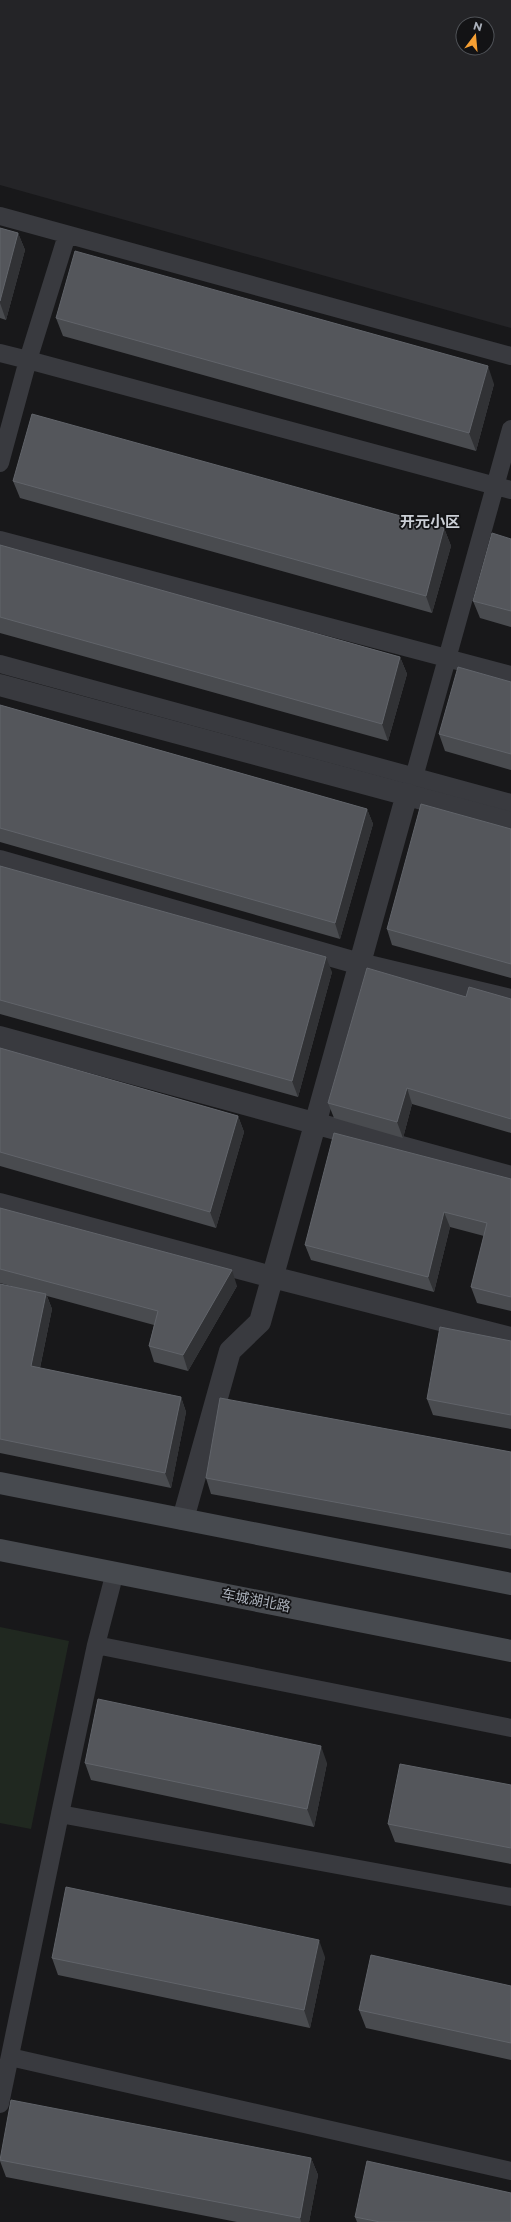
<svg xmlns="http://www.w3.org/2000/svg" width="511" height="2222" font-family="Montserrat,'Noto Sans SC',sans-serif">
  <style>
    .built { fill: #242427; fill-rule: evenodd }
    .green { fill: #202820 }
    .lines { fill: none; stroke-linecap: round; stroke-linejoin: round }
    .service { stroke: #393a3f; stroke-width: 18 }
    .minor { stroke: #393a3f; stroke-width: 22 }
    .secondary { stroke: #474a4f; stroke-width: 22 }
    .wall { fill: #494b4f }
    .shaded-wall { fill: #313235 }
    .building { fill: #54565b; stroke: #61646a }
    .labels { text-anchor: middle; dominant-baseline: central; stroke-width: 3.5; stroke-linejoin: round; paint-order: stroke }
    .street-label { font-size: 14px; fill: #aab0ba; stroke: #131315 }
    .neighbourhood-label { font-size: 15px; font-weight: bold; fill: #cbcfd6; stroke: #131315 }
  </style>
  <rect width="100%" height="100%" fill="#18181a"/>
  <path class="built" d="M0,0H511V328L0,185ZM463,24H487V48H463Z"/>
  <path class="green" d="M0,1627L69,1641L31,1829L0,1823Z"/>
  <g class="lines">
    <path class="service" d="M0,216L511,356
      M0,353L28,360L67,235
      M0,463L28,360L511,490
      M0,540L511,675
      M0,664L511,803
      M414,777L511,429
      M115,1572L96,1645L511,1728
      M60,1814L96,1645
      M10,2057L511,2171
      M0,2104L60,1814L511,1897"/>
    <path class="minor" d="M0,685L511,823
      M0,861L360,964L511,1000
      M0,1037L511,1177
      M0,1204L272,1277L511,1338
      M183,1519L230,1351L260,1322L407,794"/>
    <path class="secondary" d="M0,1483L511,1584
      M0,1550L511,1651"/>
  </g>
  <path class="wall" d="M0,228L18,233L25,250L6,320L0,318Z
    M56,318L494,384L476,451L63,336Z
    M13,481L444,528L451,546L432,613L20,498Z
    M511,539V627L480,618L473,601Z
    M0,545L400,657L407,674L388,741L0,633Z
    M511,682V770L445,751L439,734Z
    M0,705L367,809L373,824L340,939L0,842Z
    M511,829V978L392,945L387,929Z
    M0,866L332,972L298,1097L0,1014Z
    M466,997L511,999V1133L412,1104L403,1138L334,1118L328,1103Z
    M0,1048L238,1116L244,1132L216,1228L0,1166Z
    M511,1179V1311L477,1303L471,1287L484,1236L450,1227L434,1292L311,1260L305,1245Z
    M0,1208L237,1286L188,1371L154,1362L149,1346L154,1325L47,1296L52,1309L40,1368L181,1397L186,1412L171,1488L0,1453V1284L14,1287L0,1283Z
    M511,1341V1429L433,1415L427,1399Z
    M511,1452V1549L211,1494L206,1478Z
    M85,1763H327L314,1827L91,1780Z
    M511,1785V1864L395,1842L388,1824Z
    M325,1957L310,2028L58,1975L52,1958Z
    M511,1986V2060L366,2028L359,2010Z
    M0,2157L311,2158L318,2175L309,2222H237L6,2177L0,2161Z
    M355,2217L511,2222H357Z"/>
  <path class="shaded-wall" d="M18,233L25,250L6,320L0,303V301Z
    M488,366L494,384L476,451L469,433Z
    M444,528L451,546L432,613L426,596Z
    M400,657L407,674L388,741L382,724Z
    M367,809L373,824L340,939L335,923Z
    M326,957L332,972L298,1097L292,1081Z
    M407,1088L412,1104L403,1138L397,1122Z
    M238,1116L244,1132L216,1228L210,1212Z
    M444,1212L450,1227L434,1292L428,1277Z
    M232,1270L237,1286L188,1371L183,1355Z
    M46,1294L52,1309L37,1382L31,1366Z
    M181,1397L186,1412L171,1488L165,1473Z
    M321,1746L327,1763L314,1827L307,1809Z
    M319,1940L325,1957L310,2028L304,2010Z
    M311,2158L318,2175L309,2222H301L300,2218Z"/>
  <path class="building" d="M0,228L18,233L0,301Z
    M75,251L488,366L469,433L56,318Z
    M32,414L444,528L426,596L13,481Z
    M492,533L511,539V611L473,601Z
    M0,545L400,657L382,724L0,617Z
    M458,667L511,682V754L439,734Z
    M0,705L367,809L335,923L0,828Z
    M421,804L511,829V964L387,929Z
    M0,866L326,957L292,1081L0,1000Z
    M367,968L466,997L469,987L511,999V1119L407,1088L397,1122L328,1103Z
    M0,1048L238,1116L210,1212L0,1152Z
    M334,1133L511,1179V1297L471,1287L487,1223L444,1212L428,1277L305,1245Z
    M0,1208L232,1270L183,1355L149,1346L158,1311L0,1269Z
    M0,1284L46,1294L31,1366L181,1397L165,1473L0,1439Z
    M440,1327L511,1341V1415L427,1399Z
    M220,1398L511,1452V1535L206,1478Z
    M98,1699L321,1746L307,1809L85,1763Z
    M400,1764L511,1785V1848L388,1824Z
    M66,1887L319,1940L304,2010L52,1958Z
    M371,1955L511,1986V2043L359,2010Z
    M11,2100L311,2158L300,2218L0,2160Z
    M367,2161L511,2193V2222H380L355,2217Z"/>
  <g class="labels">
    <g class="street-label">
      <text transform="translate(256 1600) rotate(11)">车城湖北路</text>
    </g>
    <g class="neighbourhood-label">
      <text x="430" y="521">开元小区</text>
    </g>
  </g>
  <g transform="translate(475 36) rotate(16)"><circle r="19" fill="#131315" stroke="#4f5257"/>
  <path d="M0-3L7 15L0 10L-7 15Z" fill="#f7a033"/>
  <text y="-6" font-size="11" font-weight="bold" text-anchor="middle" fill="#aab0ba">N</text>
  </g>
</svg>
